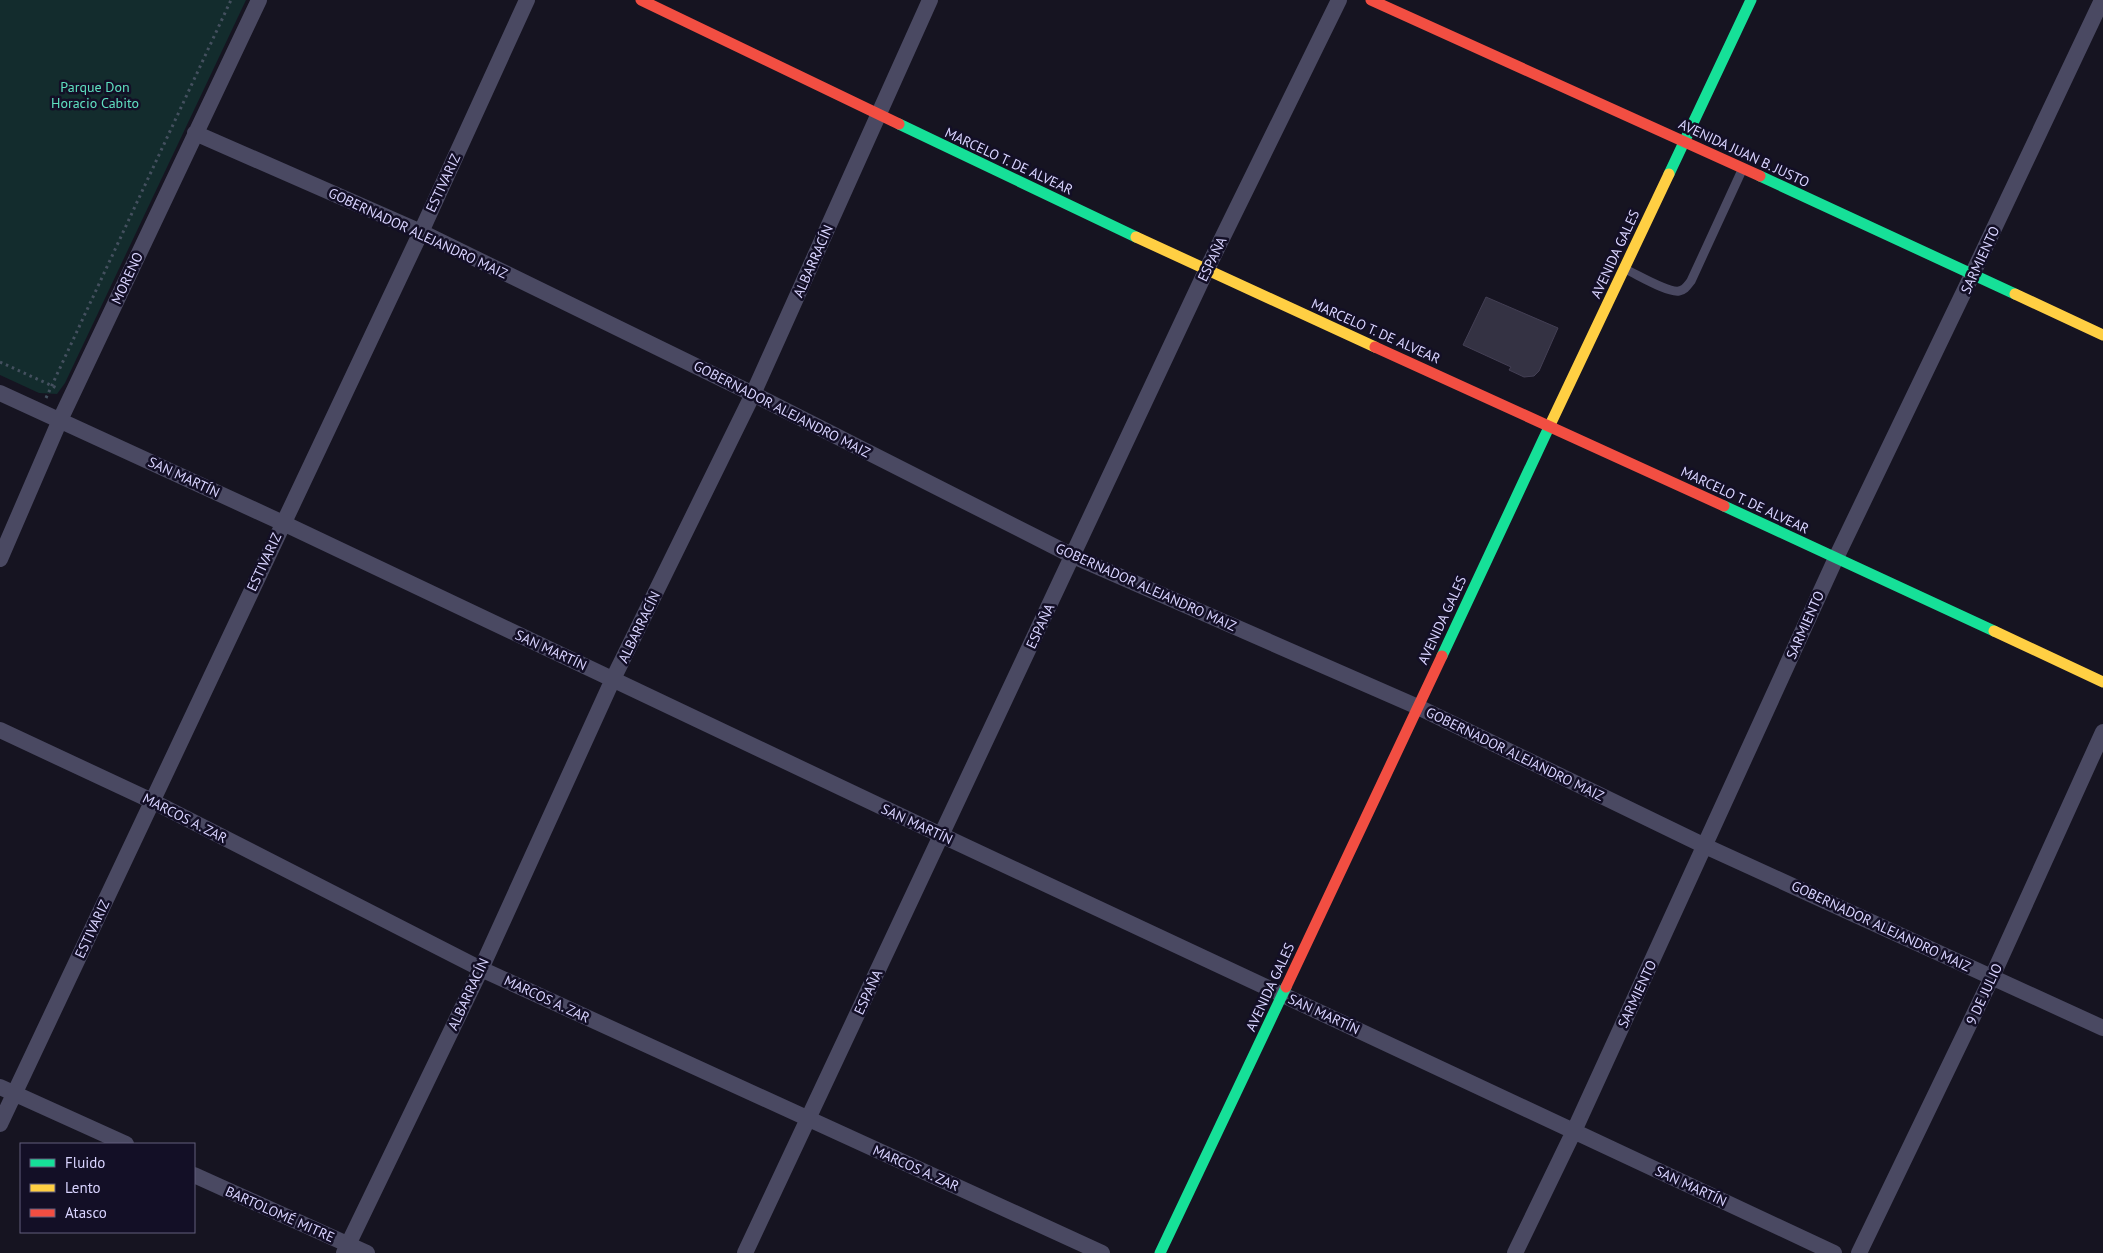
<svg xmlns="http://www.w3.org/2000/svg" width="2103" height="1253" font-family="'PT Sans',sans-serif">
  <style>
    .green { fill: #132c2d }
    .building { fill: #343243; stroke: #433f54 }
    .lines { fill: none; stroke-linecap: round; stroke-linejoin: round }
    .path { stroke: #44505f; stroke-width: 3; stroke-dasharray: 2.5 4; stroke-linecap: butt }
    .lane { stroke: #4a4962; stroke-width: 9 }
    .street { stroke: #4a4962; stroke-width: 16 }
    .fast { stroke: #16e098; stroke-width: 11 }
    .slow { stroke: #ffcf43; stroke-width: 11 }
    .jam { stroke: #f24e42; stroke-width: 11 }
    .labels { text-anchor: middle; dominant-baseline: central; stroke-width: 5; stroke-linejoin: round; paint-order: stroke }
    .park-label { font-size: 14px; fill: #5fe0c0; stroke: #130f26 }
    .street-label { font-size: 14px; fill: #d9d4ff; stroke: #130f26 }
  </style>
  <rect width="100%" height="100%" fill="#161421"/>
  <path class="green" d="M0,0H246L65,383L57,394L39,393L0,375Z"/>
  <path class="building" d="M1486,297L1558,328L1539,371L1534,376L1524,377L1509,370L1511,367L1463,345Z"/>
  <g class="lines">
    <path class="path" d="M0,362L59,389
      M46,398L231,0"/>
    <path class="lane" d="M1627,270C1638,275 1668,293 1679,291C1685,290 1687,286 1691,281L1743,168"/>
    <path class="street" d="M195,133L421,232L753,394L1073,556L1418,707L1705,846L2103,1028
      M0,393L283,523L941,835L1834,1253
      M0,559L60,420L259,0
      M0,730L152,801L481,969L1102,1253
      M0,1087L126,1144
      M0,1124L421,232L527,0
      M194,1175L367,1253
      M344,1253L481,969L613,679L753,394L930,0
      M745,1253L1206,271L1339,0
      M1515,1253L1574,1131L1836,558L1972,275L2102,0
      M1859,1253L1992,977L2103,732"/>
    <path class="fast" d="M899,124L1136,237
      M1669,174L1751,0
      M1760,176L2015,294
      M1724,506L1994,631
      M1442,656L1550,425
      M1160,1253L1286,987"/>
    <path class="slow" d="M1136,237L1375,347
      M2015,294L2103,335
      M1550,425L1669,174
      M1994,631L2103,682"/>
    <path class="jam" d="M641,0L899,124
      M1371,0L1760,176
      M1375,347L1724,506
      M1286,987L1442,656"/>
  </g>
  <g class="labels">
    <g class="park-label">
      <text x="95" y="87">Parque Don<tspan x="95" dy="16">Horacio Cabito</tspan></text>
    </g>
    <g class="street-label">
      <text transform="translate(1744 153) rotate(25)">AVENIDA JUAN B. JUSTO</text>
      <text transform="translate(1009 161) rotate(25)">MARCELO T. DE ALVEAR</text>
      <text transform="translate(443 183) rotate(-65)">ESTIVARIZ</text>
      <text transform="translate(418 233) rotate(25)">GOBERNADOR ALEJANDRO MAIZ</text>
      <text transform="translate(1615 254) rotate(-65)">AVENIDA GALES</text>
      <text transform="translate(1212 259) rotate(-64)">ESPAÑA</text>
      <text transform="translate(1980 260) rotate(-65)">SARMIENTO</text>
      <text transform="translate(813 261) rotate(-66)">ALBARRACÍN</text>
      <text transform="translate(127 278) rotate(-65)">MORENO</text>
      <text transform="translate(1376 331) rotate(24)">MARCELO T. DE ALVEAR</text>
      <text transform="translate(782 409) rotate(27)">GOBERNADOR ALEJANDRO MAIZ</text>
      <text transform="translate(184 477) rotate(25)">SAN MARTÍN</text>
      <text transform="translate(1745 500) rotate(25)">MARCELO T. DE ALVEAR</text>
      <text transform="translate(264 562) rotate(-65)">ESTIVARIZ</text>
      <text transform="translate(1146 587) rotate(24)">GOBERNADOR ALEJANDRO MAIZ</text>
      <text transform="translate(1442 620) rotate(-65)">AVENIDA GALES</text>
      <text transform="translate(1805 625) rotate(-66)">SARMIENTO</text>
      <text transform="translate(1040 626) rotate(-65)">ESPAÑA</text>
      <text transform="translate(639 627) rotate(-64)">ALBARRACÍN</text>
      <text transform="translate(551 650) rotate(25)">SAN MARTÍN</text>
      <text transform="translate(1515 754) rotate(26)">GOBERNADOR ALEJANDRO MAIZ</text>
      <text transform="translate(185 818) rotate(27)">MARCOS A. ZAR</text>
      <text transform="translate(917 824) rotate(25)">SAN MARTÍN</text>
      <text transform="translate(1881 926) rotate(25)">GOBERNADOR ALEJANDRO MAIZ</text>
      <text transform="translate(92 929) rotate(-65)">ESTIVARIZ</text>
      <text transform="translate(1270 987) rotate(-65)">AVENIDA GALES</text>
      <text transform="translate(868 992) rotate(-65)">ESPAÑA</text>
      <text transform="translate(468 994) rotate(-65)">ALBARRACÍN</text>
      <text transform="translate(1637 994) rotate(-65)">SARMIENTO</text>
      <text transform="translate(1984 994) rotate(-65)">9 DE JULIO</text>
      <text transform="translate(547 999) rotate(25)">MARCOS A. ZAR</text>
      <text transform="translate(1324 1014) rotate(25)">SAN MARTÍN</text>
      <text transform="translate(916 1168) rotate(24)">MARCOS A. ZAR</text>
      <text transform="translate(1691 1186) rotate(25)">SAN MARTÍN</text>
      <text transform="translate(280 1214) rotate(24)">BARTOLOMÉ MITRE</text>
    </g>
  </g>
  <rect x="20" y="1143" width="175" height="90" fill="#130f26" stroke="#625e7d"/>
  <rect x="30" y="1159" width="25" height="8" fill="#16e098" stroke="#625e7d"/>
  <text x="65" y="1168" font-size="15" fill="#d9d4ff">Fluido</text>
  <rect x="30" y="1184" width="25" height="8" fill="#ffcf43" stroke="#625e7d"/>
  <text x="65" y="1193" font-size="15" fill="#d9d4ff">Lento</text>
  <rect x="30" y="1209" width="25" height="8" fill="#f24e42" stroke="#625e7d"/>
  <text x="65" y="1218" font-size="15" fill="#d9d4ff">Atasco</text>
</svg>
